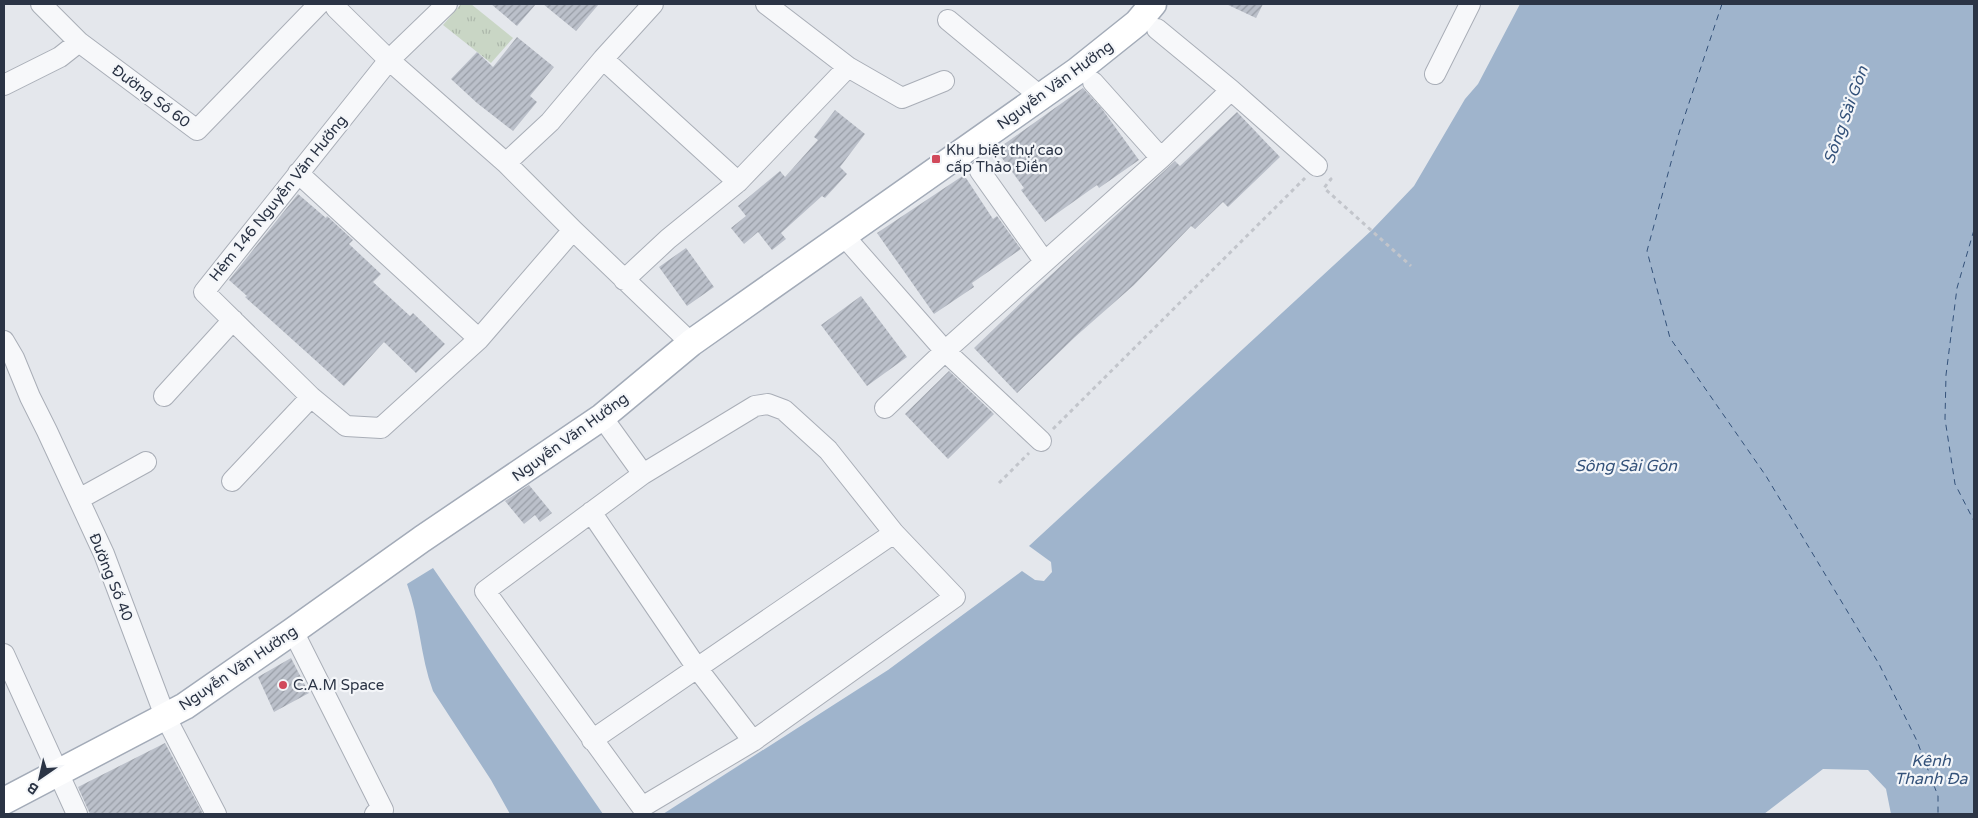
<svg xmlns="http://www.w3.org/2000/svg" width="1978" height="818" font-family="'Varela Round',sans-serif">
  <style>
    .grass { fill: url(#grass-tufts) }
    .water { fill: #9fb4cc }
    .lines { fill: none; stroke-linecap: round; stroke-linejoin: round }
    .ferry { stroke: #34527a; stroke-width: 1; stroke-dasharray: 6 5; stroke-linecap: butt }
    .building { fill: url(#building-hatch) }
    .minor-casing { stroke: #a9aeb7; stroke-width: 22 }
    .major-casing { stroke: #a3abb8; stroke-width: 29 }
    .path { stroke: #c2c5cb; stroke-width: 3; stroke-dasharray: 4 4; stroke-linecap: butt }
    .minor { stroke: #f7f8fa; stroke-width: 20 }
    .major { stroke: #fff; stroke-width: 26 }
    .poi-dot { fill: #d1495b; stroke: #f4f6f9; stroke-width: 2 }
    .labels { text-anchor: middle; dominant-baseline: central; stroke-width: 4.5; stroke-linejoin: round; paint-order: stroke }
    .street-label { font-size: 15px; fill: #2b3445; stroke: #f4f6f9 }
    .poi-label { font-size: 15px; fill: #2b3445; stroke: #f4f6f9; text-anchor: start }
    .water-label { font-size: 16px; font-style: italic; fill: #34527a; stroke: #f4f6f9 }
  </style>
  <defs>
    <pattern id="grass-tufts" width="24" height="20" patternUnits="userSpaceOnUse" patternTransform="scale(1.25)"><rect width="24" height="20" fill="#c9d6c5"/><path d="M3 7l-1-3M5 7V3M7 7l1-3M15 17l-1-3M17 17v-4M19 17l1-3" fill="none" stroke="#adb8ab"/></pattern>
    <pattern id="building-hatch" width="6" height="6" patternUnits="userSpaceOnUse" patternTransform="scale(1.25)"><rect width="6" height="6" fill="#bbc0ca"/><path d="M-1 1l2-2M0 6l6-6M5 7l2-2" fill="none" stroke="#989da6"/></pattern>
  </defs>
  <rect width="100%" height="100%" fill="#e4e7ec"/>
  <path class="grass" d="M461,4H471L513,38L491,63L443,25Z"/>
  <path class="water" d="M1520,4H1974V814H1891L1886,789L1868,770L1823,769L1764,814H663L888,670L1022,571L1035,580L1044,581L1052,572L1051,562L1029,546L1372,230L1414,186L1465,99L1478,84Z
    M433,568L603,814H510L491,780L433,691C420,656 420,619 407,584Z"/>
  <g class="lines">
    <path class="ferry" d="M1722,4L1679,133L1647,251L1670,338L1766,476L1879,664L1917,741L1938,796V814
      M1974,230L1957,288L1946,375L1945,419L1955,484L1974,521"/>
  </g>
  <path class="building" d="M491,4H536L517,26Z
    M543,4H599L576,31Z
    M1226,4H1263L1256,18Z
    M517,37L554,67L530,96L537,102L513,131L477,103L451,79L477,52L493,67Z
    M1083,88L1102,109L1139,160L1099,188L1097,185L1045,222L1021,190L1024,188L996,150Z
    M835,110L865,134L840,167L847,174L825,198L822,196L781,233L786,239L772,250L758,232L744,244L731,228L746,216L738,206L780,171L785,177L818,140L814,137Z
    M1237,112L1280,157L1228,207L1223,202L1195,229L1191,226L1134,285L1075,337L1017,393L974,348L1027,297L1175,161L1180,166Z
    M964,175L993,219L997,216L1021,249L972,283L974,287L934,314L877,233Z
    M298,194L326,218L327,216L353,240L349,244L381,274L373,282L410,316L413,313L445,344L416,373L384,342L344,386L245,297L247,296L229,280Z
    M686,248L714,287L687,306L659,267Z
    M861,296L907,357L867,386L821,325Z
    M949,371L994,414L948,459L905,414Z
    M529,485L552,513L540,522L535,515L524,524L505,501Z
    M291,658L309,693L274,712L258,677Z
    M165,743L203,814H90L78,787Z"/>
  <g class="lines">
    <g class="minor-casing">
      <path id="minor" d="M41,4L79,42L197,130L319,4
        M447,4L389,60L204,292L311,397L346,426L381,428L479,339L573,230
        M766,4L848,67L902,98L944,81
        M336,8L389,60L506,163L573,230L691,343
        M948,20L1041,97
        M1157,29L1231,90L1317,166
        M603,59L653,4
        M1435,74L1470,4
        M1093,82L1161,158
        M4,85L60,57L79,42
        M506,163L550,122L603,59L738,182
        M980,171L1044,261
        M298,173L479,339
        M844,236L945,351L1161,158L1231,90
        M624,280L668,239L738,182L848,67
        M4,341L14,358L30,397L47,431L104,554L165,716L216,814
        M164,396L233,320
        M768,404L784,410L828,450L894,533L955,597L753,741L642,807L485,591L643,474L755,406Z
        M885,408L945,351L1041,441
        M602,417L643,474
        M232,481L311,397
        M79,499L146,462
        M591,512L697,668L753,741
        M293,631L383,810L375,814
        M4,654L77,814
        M592,740L894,533"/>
    </g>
    <g class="major-casing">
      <path id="major" d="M4,801L185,706L293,631L422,539L602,417L691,343L1077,71L1137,23L1153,4"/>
    </g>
    <path class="path" d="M1330,178L1331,179L1324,188L1411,266
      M1053,429L1305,178
      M999,483L1029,453"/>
    <use href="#minor" class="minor"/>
    <use href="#major" class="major"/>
  </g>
  <g class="poi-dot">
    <rect x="931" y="154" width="10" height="10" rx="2.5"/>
    <circle cx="283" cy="685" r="5"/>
  </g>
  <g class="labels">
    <g class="street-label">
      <text transform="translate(1055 85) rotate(-36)">Nguyễn Văn Hưởng</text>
      <text transform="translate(151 96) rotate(37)">Đường Số 60</text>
      <text transform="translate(278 198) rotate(-51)">Hẻm 146 Nguyễn Văn Hưởng</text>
      <text transform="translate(570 437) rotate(-36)">Nguyễn Văn Hưởng</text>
      <text transform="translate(111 577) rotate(68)">Đường Số 40</text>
      <text transform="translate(238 668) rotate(-34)">Nguyễn Văn Hưởng</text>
    </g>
    <g class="poi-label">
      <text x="946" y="150">Khu biệt thự cao<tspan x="946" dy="17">cấp Thảo Điền</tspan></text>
      <text x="293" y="685">C.A.M Space</text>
    </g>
    <g class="water-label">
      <text transform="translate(1846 115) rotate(-70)">Sông Sài Gòn</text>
      <text x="1626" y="466">Sông Sài Gòn</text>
      <text x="1931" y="761">Kênh<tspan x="1931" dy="18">Thanh Đa</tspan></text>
    </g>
  </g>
  <rect width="1978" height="818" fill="none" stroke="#2b3445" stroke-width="10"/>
  <g transform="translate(40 778) rotate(214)" stroke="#f4f6f9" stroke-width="4" paint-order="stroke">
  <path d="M0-4L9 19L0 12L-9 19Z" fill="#2b3445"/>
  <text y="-8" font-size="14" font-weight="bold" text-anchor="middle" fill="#2b3445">B</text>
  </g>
</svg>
